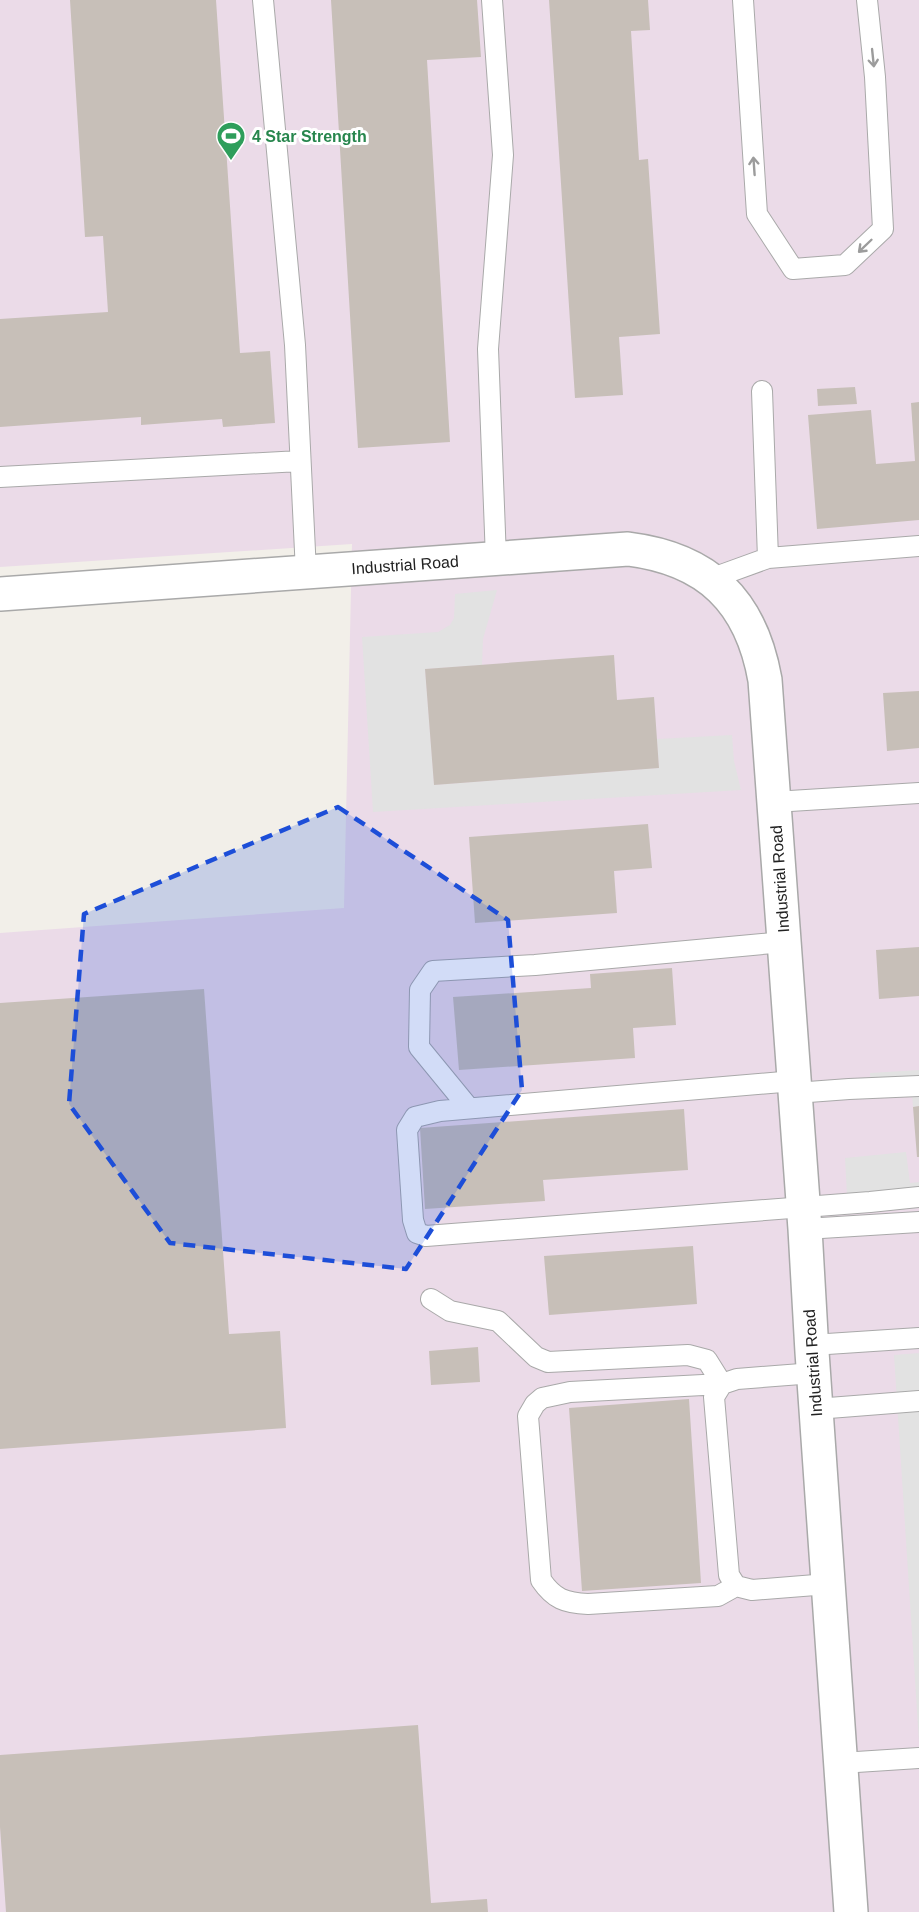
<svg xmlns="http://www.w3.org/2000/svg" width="919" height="1912" font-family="Helvetica,sans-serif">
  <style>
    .industrial { fill: #ebdbe8 }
    .parking { fill: #e2e2e2 }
    .building { fill: #c7bfb8 }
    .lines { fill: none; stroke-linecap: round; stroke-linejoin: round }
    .lane-casing { stroke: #a9a9a9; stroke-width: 22 }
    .street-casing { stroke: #a9a9a9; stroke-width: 36 }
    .lane { stroke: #fff; stroke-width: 20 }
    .street { stroke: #fff; stroke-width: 33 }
    .oneway { stroke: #9c9c9c }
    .marked { fill: #1d4ed8; fill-opacity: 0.2; stroke: #1d4ed8; stroke-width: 4.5; stroke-dasharray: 12 8; stroke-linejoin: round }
    .labels { text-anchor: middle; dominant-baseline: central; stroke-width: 6; stroke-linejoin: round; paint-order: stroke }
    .leisure-label { font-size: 16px; font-weight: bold; fill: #27864d; stroke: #fff; text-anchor: start }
    .street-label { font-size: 16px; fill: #222; stroke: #fff }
  </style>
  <rect width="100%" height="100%" fill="#f2efe9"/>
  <path class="industrial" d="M0,0H919V1912H0V933L344,908L352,544L0,567Z"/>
  <path class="parking" d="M497,590L483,639L482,665L425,669L434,785L659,768L657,739L732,735L734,761L741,790L373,812L362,637L438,632L450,625L454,618L455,594Z
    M919,1070V1106L913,1107L912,1095L872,1098L870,1073Z
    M906,1152L910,1183L919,1182V1208L848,1214L845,1158Z
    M919,1353V1742L894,1355Z"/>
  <path class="building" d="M70,0H216L240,353L270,351L275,423L223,427L222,419L141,425V417L0,427V319L108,312L103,236L85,237Z
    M331,0H477L481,57L427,60L450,442L358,448Z
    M549,0H648L650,30L631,31L639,160L648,159L660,334L619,337L623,395L575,398Z
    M855,387L857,404L818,406L817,389Z
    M919,402V520L817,529L808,415L871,410L876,464L915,461L911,403Z
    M614,655L617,700L654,697L659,768L434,785L425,669Z
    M919,691V748L887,751L883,693Z
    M648,824L652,868L614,871L617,913L475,923L469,837Z
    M919,947V996L879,999L876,950Z
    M672,968L676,1025L633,1028L635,1058L459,1070L453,997L591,988L590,974Z
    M204,989L229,1334L280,1331L286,1428L0,1449V1003Z
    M919,1106V1157H917L913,1107Z
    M684,1109L688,1170L543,1180L545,1201L425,1209L420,1128Z
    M693,1246L697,1304L549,1315L544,1256Z
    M478,1347L480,1382L431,1385L429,1351Z
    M689,1399L701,1583L582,1591L569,1408Z
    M418,1725L431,1903L487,1899L488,1912H6L0,1827V1755Z"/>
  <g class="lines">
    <g class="lane-casing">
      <path id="lane" d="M263,0L295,345L306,572
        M492,0L503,155L488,349L496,559
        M743,0L757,214L793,269L845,265L883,229L875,77L867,0
        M762,391L768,558
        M0,477L300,461
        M710,579L768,558L919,546
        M774,802L919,793
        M794,1081L440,1111L415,1117L407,1130L413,1220L417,1233L426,1236L870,1202L919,1197
        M795,1093L849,1089L919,1086
        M469,1108L419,1047L420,990L433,971L535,965L784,942
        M805,1229L919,1222
        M431,1299L450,1311L498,1321L536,1357L548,1362L688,1355L707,1360L722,1384L570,1392L542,1398L535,1404L528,1416L541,1580C554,1599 565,1603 588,1604L718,1596L736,1586
        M812,1345L919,1338
        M814,1373L737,1379L722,1384L714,1397L729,1575L736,1586L752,1590L828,1584
        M816,1409L919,1401
        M841,1763L919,1758"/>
    </g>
    <g class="street-casing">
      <path id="street" d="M0,594L628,549C708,559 751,601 765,680L805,1229L812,1352L851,1912"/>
    </g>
    <use href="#lane" class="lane"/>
    <use href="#street" class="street"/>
  </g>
  <defs><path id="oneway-shaft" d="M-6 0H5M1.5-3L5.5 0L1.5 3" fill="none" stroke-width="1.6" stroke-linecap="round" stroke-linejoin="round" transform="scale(1.5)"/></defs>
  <g class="oneway">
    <use href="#oneway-shaft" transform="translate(873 58) rotate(84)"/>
    <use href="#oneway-shaft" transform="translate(754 166) rotate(-94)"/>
    <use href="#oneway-shaft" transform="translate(865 246) rotate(136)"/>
  </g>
  <path class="marked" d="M338,807L508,920L522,1090L406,1269L170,1243L69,1104L84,914Z"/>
  <defs>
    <g id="stadium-pin" transform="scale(1.5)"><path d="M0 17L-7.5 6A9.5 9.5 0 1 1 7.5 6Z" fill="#2e9e5b" stroke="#fff"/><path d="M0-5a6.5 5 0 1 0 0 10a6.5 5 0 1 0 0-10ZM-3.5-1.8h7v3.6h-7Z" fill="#fff"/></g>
  </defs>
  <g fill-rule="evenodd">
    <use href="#stadium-pin" x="231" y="136"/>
  </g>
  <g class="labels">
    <g class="leisure-label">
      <text x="252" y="136">4 Star Strength</text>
    </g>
    <g class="street-label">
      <text transform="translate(405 565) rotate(-4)">Industrial Road</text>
      <text transform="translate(780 879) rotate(-94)">Industrial Road</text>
      <text transform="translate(813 1363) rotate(-94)">Industrial Road</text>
    </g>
  </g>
</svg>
